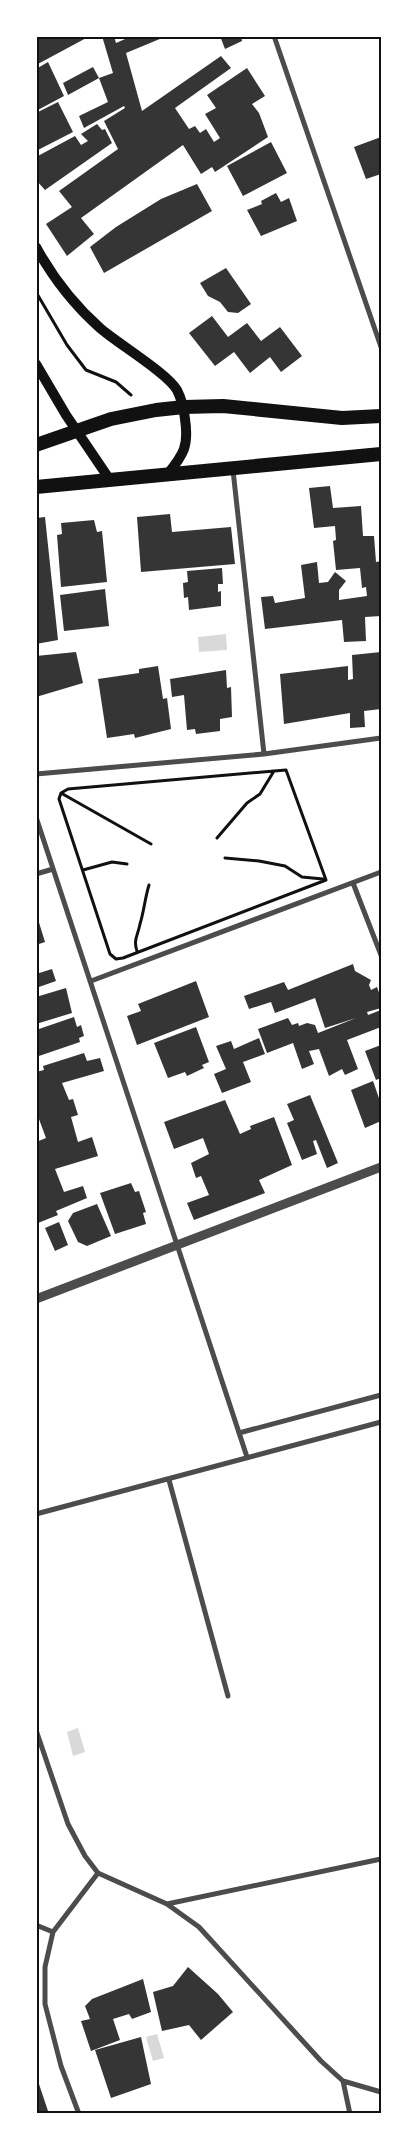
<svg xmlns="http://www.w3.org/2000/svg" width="417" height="2150" font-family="'Work Sans',sans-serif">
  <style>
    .water { fill: #d9d9d9 }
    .building { fill: #353535 }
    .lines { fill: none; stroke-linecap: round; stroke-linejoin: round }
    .path { stroke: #111; stroke-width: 3 }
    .minor { stroke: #4c4c4c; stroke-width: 5 }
    .tertiary { stroke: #4c4c4c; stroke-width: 9 }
    .secondary { stroke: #111; stroke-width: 10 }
    .trunk { stroke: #111; stroke-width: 14 }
    .neatline { fill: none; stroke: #111; stroke-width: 2 }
  </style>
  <rect width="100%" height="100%" fill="#fff"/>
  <path class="water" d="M226,634L227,650L199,652L198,637Z
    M78,1728L85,1752L73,1756L67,1732Z
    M157,2034L164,2058L153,2061L146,2037Z"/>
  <path class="building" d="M36,36H90L36,65Z
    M102,36H114L116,43L132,36H167L126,53L142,111L221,56L231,68L175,108L189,129L195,126L200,133L206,129L214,142L220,138L205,114L216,108L207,95L247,68L265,96L252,104L259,113L268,137L215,172L212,167L201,174L183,145L81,218L94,234L67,256L46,224L72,207L59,191L118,149L104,121L125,108L124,106L84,128L79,116L108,102L99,78L113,73Z
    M220,36H241L242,41L225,49Z
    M48,62L64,96L36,111V69Z
    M93,67L99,78L68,95L63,83Z
    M58,102L73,132L36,151V113Z
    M97,124L102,130L105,129L112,143L45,190L36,180V157L75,136L81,145L88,141L81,134Z
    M381,137V174L366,179L354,147Z
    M271,142L287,173L243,196L227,166Z
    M197,184L212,211L104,273L90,247L116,227L161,199Z
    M276,193L281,202L289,198L297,221L261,236L247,210L262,204L261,201Z
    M226,268L251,304L238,313L228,312L220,302L208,296L200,283Z
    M212,316L228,337L247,323L261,341L280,327L302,356L281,372L270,357L250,373L234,352L215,366L189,333Z
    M330,486L333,508L361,506L363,536H374L376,562L381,561V616L365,617L366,641L344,642L342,620L265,629L261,597L273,596L275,603L305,598L301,565L317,562L319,583L328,582L335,572L346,581L339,590V600L367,596L366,587L362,588L360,568L336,570L333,541L336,540L335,526L314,528L309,488Z
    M170,514L172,532L231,527L235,564L141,572L137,517Z
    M45,517L58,640L36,644V518Z
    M94,520L97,532L102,531L107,582L61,587L57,535L62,534L61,523Z
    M222,568L223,584H218V592L221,591V606L189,610L188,597L184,598L183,583L188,582L187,571Z
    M105,589L109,626L64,631L60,595Z
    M76,652L83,683L36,697V656Z
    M381,652V709L364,711L365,727L350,728V713L284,724L280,674L348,666V680L353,679L352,655Z
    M158,666L163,699L167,698L171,729L135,738L134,734L107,738L98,679L139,673V669Z
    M226,670L227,688L231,687L232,717L220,719V731L196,734L195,729L187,730L184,695L172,697L170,679Z
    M37,916L45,942L36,945V917Z
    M353,964L355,971L371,980L369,985L371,990L377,987L381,998V1008L367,1012L368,1015L381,1010V1027L347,1040L358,1069L345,1075L342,1069L329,1076L319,1049L309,1051L314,1064L302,1069L293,1043L267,1053L258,1029L288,1018L292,1025L298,1023L299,1026L307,1023L315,1025L318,1033L356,1018L325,1028L315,998L275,1013L271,1002L249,1009L244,996L284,982L288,990Z
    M52,969L56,981L36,988V974Z
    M196,981L209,1017L137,1045L127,1016L141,1011L138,1004Z
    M66,988L72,1013L36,1024V997Z
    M74,1017L77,1027L81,1025L84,1036L79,1038L80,1042L36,1057V1030Z
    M196,1027L209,1062L202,1065L204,1068L187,1076L185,1072L168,1078L154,1043Z
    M259,1038L265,1054L243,1062L251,1082L222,1093L214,1074L226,1069L216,1046L231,1041L234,1049Z
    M381,1045V1078L376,1080L365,1051Z
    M84,1053L87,1061L100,1058L104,1071L62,1083L69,1100L73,1099L78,1115L71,1117L78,1142L92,1137L98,1156L55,1169L64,1192L83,1186L87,1198L56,1211L58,1215L38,1223L36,1142L46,1138L36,1111V1072L44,1070L43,1066Z
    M373,1081L381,1104V1121L365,1128L351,1090Z
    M310,1095L338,1163L327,1168L316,1140L313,1141L317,1154L302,1160L287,1123L294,1120L287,1104Z
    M225,1100L240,1134L251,1129L250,1126L274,1117L292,1165L259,1180L265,1193L194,1220L187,1203L209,1195L201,1176L196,1178L191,1163L209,1154L203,1138L174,1149L164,1122Z
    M131,1183L135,1192L139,1191L146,1212L143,1213L146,1224L115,1234L100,1193Z
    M97,1204L111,1236L87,1246L78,1242L68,1221L73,1213Z
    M59,1222L68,1245L55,1251L45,1228Z
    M188,1967L218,1994L233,2012L201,2040L189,2025L162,2031L153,1992L173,1986Z
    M143,1979L151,2012L132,2019L129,2014L113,2019L120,2040L91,2051L81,2021L90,2019L85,2006L92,1999Z
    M141,2037L151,2084L111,2098L95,2050Z
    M38,2081L49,2114H36V2082Z"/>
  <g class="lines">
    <path class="path" d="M36,292L67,345L86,370L116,382L131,395
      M286,770L326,880L123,958L116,959L110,954L59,799L61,793L68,789Z
      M61,793L151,844
      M217,838L247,803L260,794L274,771
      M225,858L259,861L285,866L302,877L323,879
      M83,870L112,862L127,864
      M137,951C133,940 138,935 140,924C144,911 145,898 149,885"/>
    <path class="minor" d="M274,36L381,347
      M233,470L264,754
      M36,774L264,754L381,738
      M36,817L247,1457
      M36,874L53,869
      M353,883L381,955
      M91,981L381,872
      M239,1433L381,1395
      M169,1480L228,1696
      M36,1514L381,1422
      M36,1730L68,1824L85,1856L98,1873L167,1904L199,1927L321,2061L343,2081L381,2092
      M167,1904L381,1859
      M36,1925L53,1932
      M343,2081L350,2114
      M79,2114L61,2066L45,2004V1967L53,1932L98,1873"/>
    <path class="tertiary" d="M36,1299L381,1167"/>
    <path class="secondary" d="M36,247C53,278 73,304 100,328C117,343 167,373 177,390C182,400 184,409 185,419C189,446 184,454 167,475
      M36,364L66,415L110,480"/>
    <path class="trunk" d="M36,445L111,419L156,410L184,407L223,406L342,418L381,416
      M36,487L381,454"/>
  </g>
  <rect width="417" height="2150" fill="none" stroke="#ffffff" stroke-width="75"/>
  <rect x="38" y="38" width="342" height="2074" class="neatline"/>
</svg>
